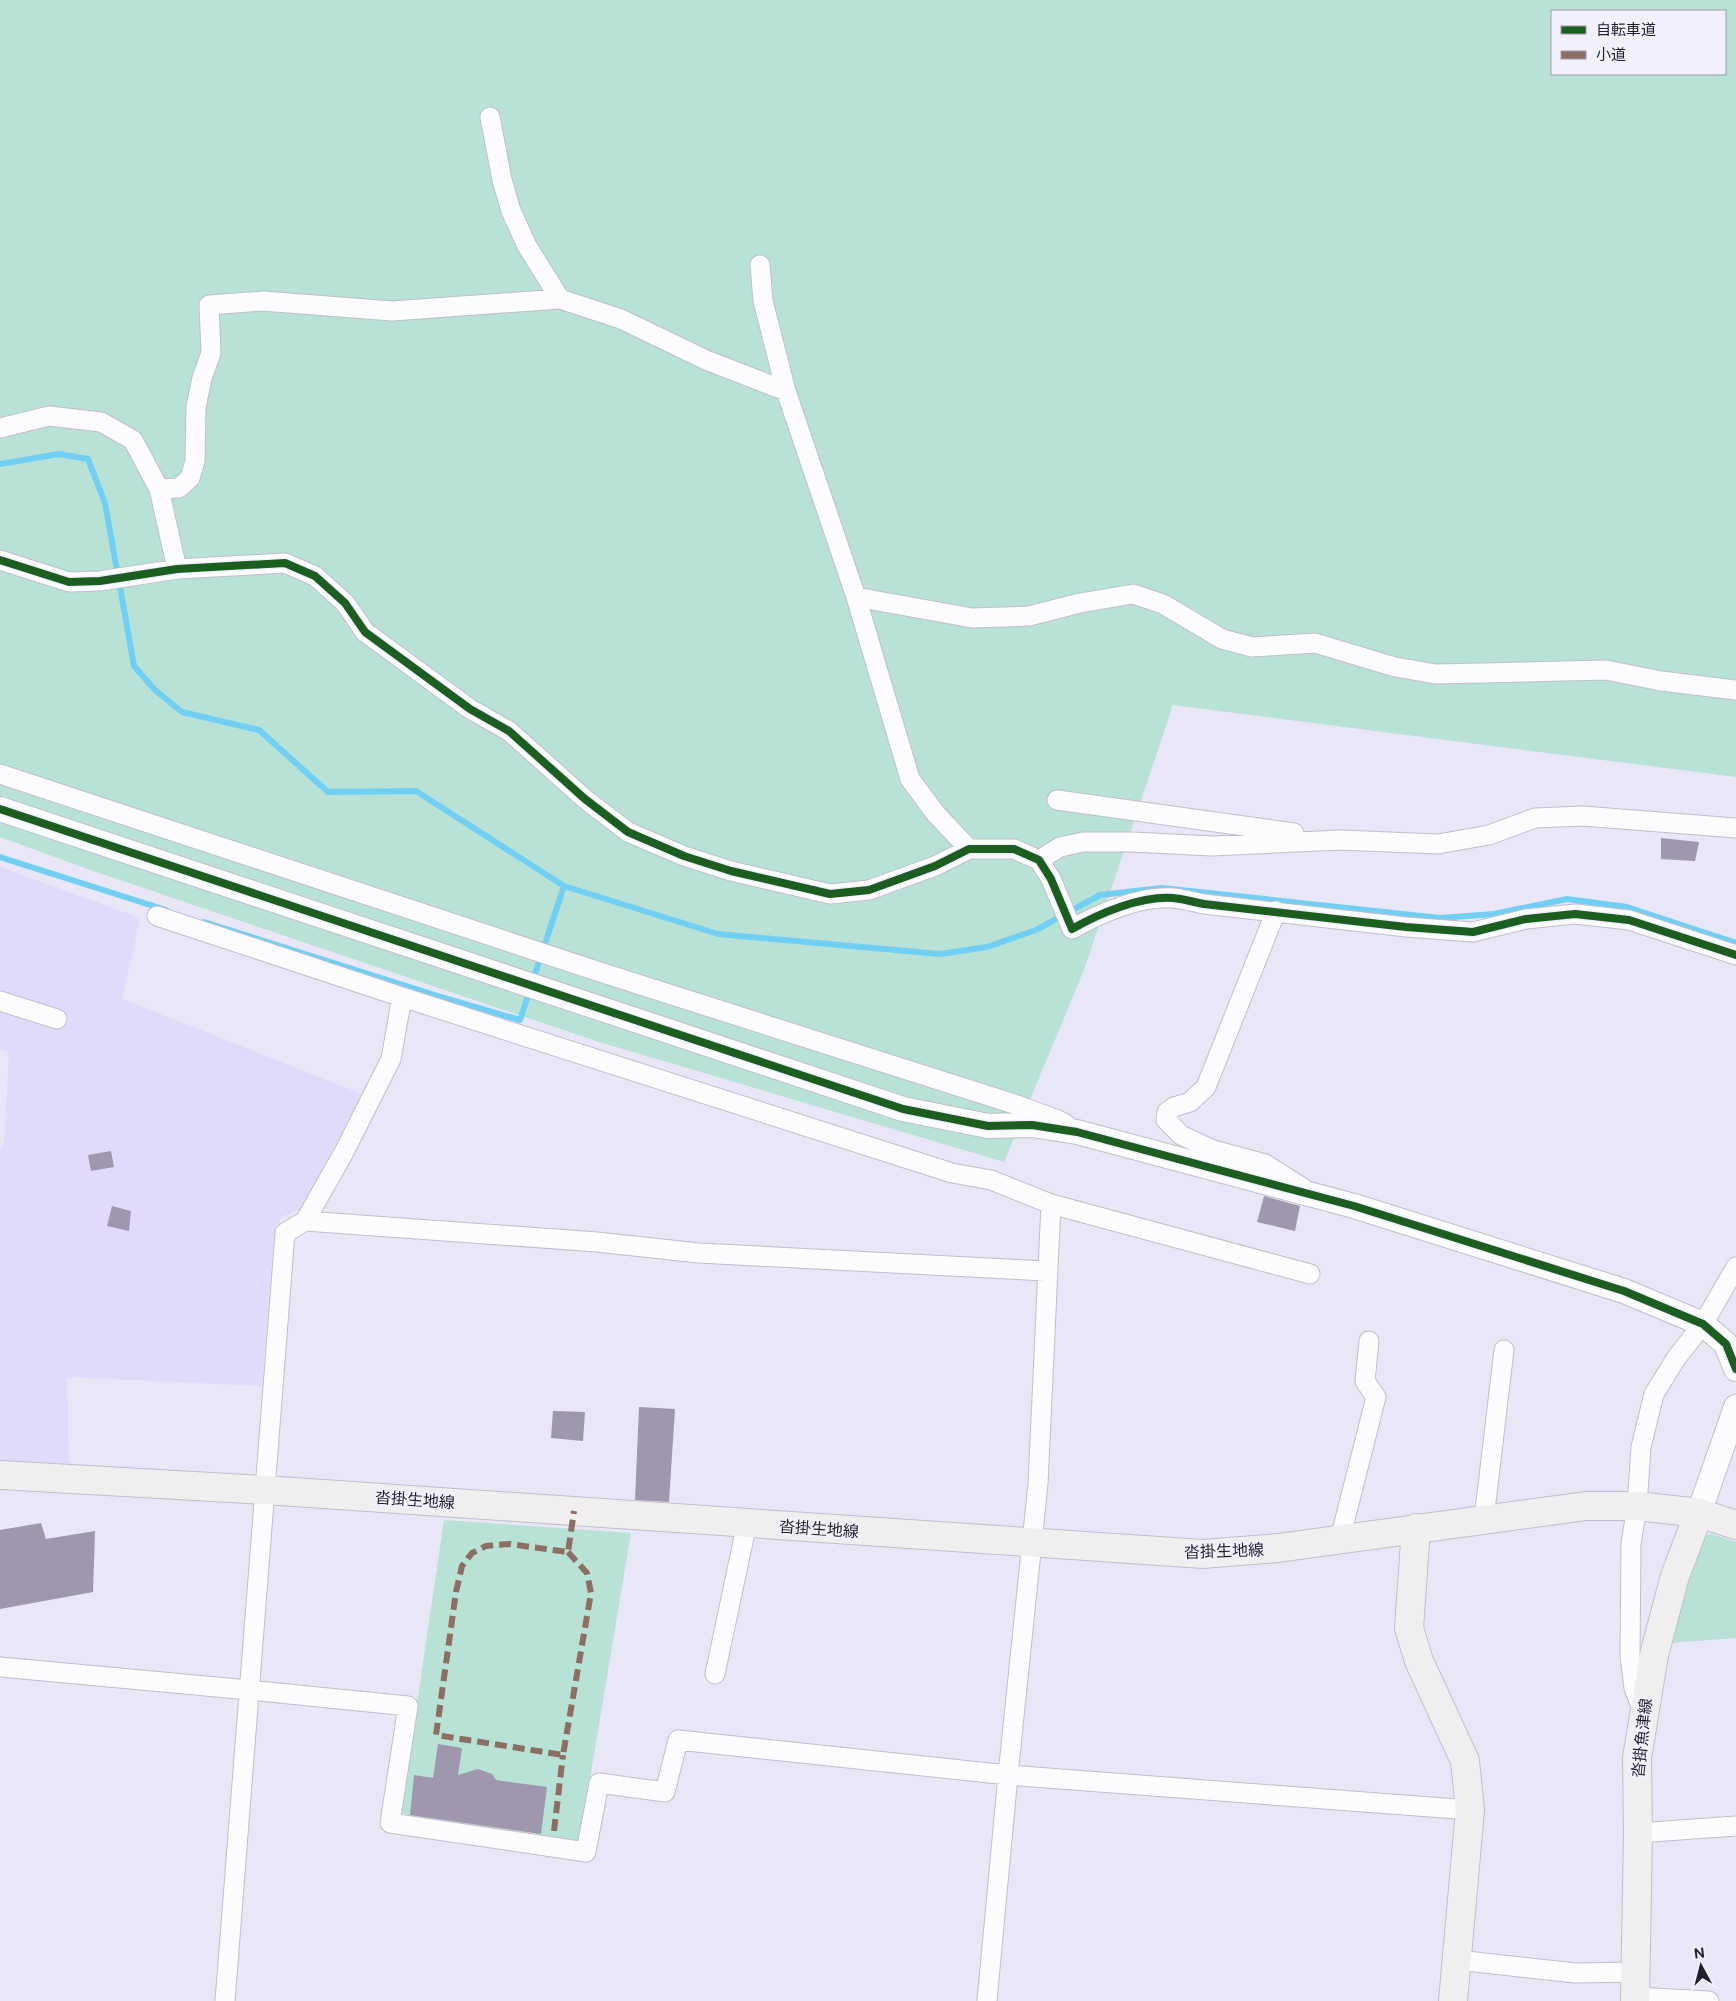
<svg xmlns="http://www.w3.org/2000/svg" width="1736" height="2001" font-family="'Public Sans','Noto Sans JP',sans-serif">
  <style>
    .built { fill: #e1dafa }
    .green { fill: #b8e2d5; fill-rule: evenodd }
    .lines { fill: none; stroke-linecap: round; stroke-linejoin: round }
    .stream { stroke: #72cff4; stroke-width: 6 }
    .building { fill: #9e97ae }
    .minor-casing { stroke: #c1becc; stroke-width: 21 }
    .tertiary-casing { stroke: #c1becc; stroke-width: 26 }
    .secondary-casing { stroke: #c1becc; stroke-width: 30 }
    .minor { stroke: #fcfbfe; stroke-width: 19 }
    .tertiary { stroke: #fcfbfe; stroke-width: 24 }
    .secondary { stroke: #f0eeee; stroke-width: 28 }
    .quiet { stroke: #8d6e63; stroke-width: 6; stroke-dasharray: 12 6; stroke-linecap: butt }
    .cycleway-casing { stroke: #f2effe; stroke-width: 11 }
    .cycleway { stroke: #1b5e20; stroke-width: 8 }
    .labels { text-anchor: middle; dominant-baseline: central; stroke-width: 5; stroke-linejoin: round; paint-order: stroke }
    .street-label { font-size: 16px; fill: #221f2c; stroke: #f2effe }
  </style>
  <rect width="100%" height="100%" fill="#e9e6f7"/>
  <path class="built" d="M0,867L140,918L122,999L362,1094L301,1209L281,1217L274,1235L262,1386L67,1377L69,1464L0,1460V1148L4,1144L9,1053L0,1049Z"/>
  <path class="green" d="M0,0H1736V777L1173,705L1084,970L1004,1162L596,1041L96,872L0,837ZM1552,11H1725V74H1552Z
    M444,1520L631,1533L579,1844L400,1819Z
    M1712,1534L1736,1542V1638L1671,1643L1702,1536Z"/>
  <g class="lines">
    <path class="stream" d="M0,464L59,454L88,459L105,503L134,666L155,690L182,712L259,730L328,792L416,791L564,886L718,934L940,954L987,947L1036,930L1100,895L1162,888L1440,918L1494,914L1567,899L1627,907L1736,943
      M0,857L166,910
      M204,922L438,996L520,1020L564,886"/>
  </g>
  <path class="building" d="M1661,838L1699,842L1695,861L1661,859Z
    M111,1151L114,1167L91,1171L88,1155Z
    M1264,1196L1300,1206L1295,1231L1257,1222Z
    M112,1206L131,1211L129,1231L107,1226Z
    M639,1407L675,1409L669,1502L635,1500Z
    M553,1411L585,1412L583,1441L551,1438Z
    M41,1523L46,1539L95,1531L93,1592L0,1609V1530Z
    M438,1744L462,1748L458,1775L478,1769L492,1774L496,1780L547,1787L541,1834L410,1815L414,1775L433,1778Z"/>
  <g class="lines">
    <g class="minor-casing">
      <path id="minor" d="M490,117L502,180L511,211L527,246L560,299L621,319L706,360L786,391
        M760,265L763,301L786,391L856,597
        M0,428L49,416L101,422L133,440L159,489
        M0,560L69,582L100,581L177,569L285,563L315,576L345,603L365,632L470,709L509,731L585,799L628,832L684,856L731,871L830,894L869,890L935,866L969,849H1014L1039,860L1051,879L1072,929C1100,913 1140,896 1173,898C1183,899 1194,902 1204,904L1406,927L1473,932L1526,919L1575,914L1629,920L1736,955
        M177,569L159,489L179,488L190,478L195,461L196,407L202,378L211,353L209,305L263,301L392,311L560,299
        M0,774L603,973L1017,1105L1058,1120L1067,1125
        M1057,800L1294,833
        M969,849L936,814L910,779L856,597L972,618L1029,616L1080,603L1133,594L1163,604L1222,639L1252,647L1315,643L1395,667L1436,674L1606,670L1661,681L1736,690
        M1039,860L1060,847L1083,842H1132L1212,846L1340,840L1438,844L1489,835L1535,818L1583,816L1736,828
        M1276,911L1206,1087L1190,1102L1174,1107L1167,1112L1166,1120L1181,1135L1213,1150L1265,1164L1303,1188
        M157,916L402,997
        M0,1001L57,1019
        M1051,1204L1038,1484L1008,1775L1470,1810
        M305,1221L343,1154L391,1059L402,997L952,1173L991,1180L1051,1204L1310,1274
        M1484,1519L1504,1350
        M1340,1539L1376,1397L1365,1381L1369,1341
        M0,1667L249,1690L408,1706L390,1823L586,1852L599,1783L665,1792L678,1740L1008,1775L987,2001
        M715,1674L747,1523
        M1643,1712L1634,1688L1630,1656L1631,1544L1637,1506L1641,1447L1654,1394L1677,1357L1703,1324L1736,1267
        M1638,1833L1736,1826
        M1457,1960L1575,1973L1636,1972
        M1635,1997L1709,2001
        M225,2001L285,1233L305,1221L597,1242L699,1253L1046,1271"/>
    </g>
    <g class="tertiary-casing">
      <path id="tertiary" d="M0,809L903,1109L988,1126L1032,1125L1077,1132L1354,1206L1624,1291L1703,1324L1726,1344L1736,1369
        M1699,1513L1736,1407"/>
    </g>
    <g class="secondary-casing">
      <path id="secondary" d="M0,1475L265,1490L1203,1554L1278,1548L1586,1506H1637L1699,1513L1736,1525
        M1416,1528L1409,1628L1419,1661L1465,1761L1470,1810L1453,2001
        M1635,2001L1638,1833L1637,1758L1654,1655L1675,1576L1699,1513"/>
    </g>
    <use href="#minor" class="minor"/>
    <use href="#tertiary" class="tertiary"/>
    <use href="#secondary" class="secondary"/>
    <path class="quiet" d="M568,1552L587,1573L591,1593L563,1755L436,1735L456,1592L462,1566L472,1553L486,1546L509,1544L568,1552L574,1511
      M554,1831L563,1755"/>
    <g class="cycleway-casing">
      <path id="cycleway" d="M0,560L69,582L100,581L177,569L285,563L315,576L345,603L365,632L470,709L509,731L585,799L628,832L684,856L731,871L830,894L869,890L935,866L969,849H1014L1039,860L1051,879L1072,929C1100,913 1140,896 1173,898C1183,899 1194,902 1204,904L1406,927L1473,932L1526,919L1575,914L1629,920L1736,955
        M0,809L903,1109L988,1126L1032,1125L1077,1132L1354,1206L1624,1291L1703,1324L1726,1344L1736,1369"/>
    </g>
    <use href="#cycleway" class="cycleway"/>
  </g>
  <g class="labels">
    <g class="street-label">
      <text transform="translate(415 1500) rotate(4)">沓掛生地線</text>
      <text transform="translate(819 1529) rotate(4)">沓掛生地線</text>
      <text transform="translate(1224 1551) rotate(-2)">沓掛生地線</text>
      <text transform="translate(1642 1738) rotate(-84)">沓掛魚津線</text>
    </g>
  </g>
  <rect x="1551" y="10" width="175" height="65" fill="#f2effe" stroke="#9f9caa"/>
  <rect x="1561" y="26" width="25" height="8" fill="#1b5e20" stroke="#9f9caa"/>
  <text x="1596" y="35" font-size="15" fill="#221f2c">自転車道</text>
  <rect x="1561" y="51" width="25" height="8" fill="#8d6e63" stroke="#9f9caa"/>
  <text x="1596" y="60" font-size="15" fill="#221f2c">小道</text>
  <g transform="translate(1701 1966) rotate(353)" stroke="#f2effe" stroke-width="4" paint-order="stroke">
  <path d="M0-4L9 19L0 12L-9 19Z" fill="#221f2c"/>
  <text y="-8" font-size="14" font-weight="bold" text-anchor="middle" fill="#221f2c">N</text>
  </g>
</svg>
